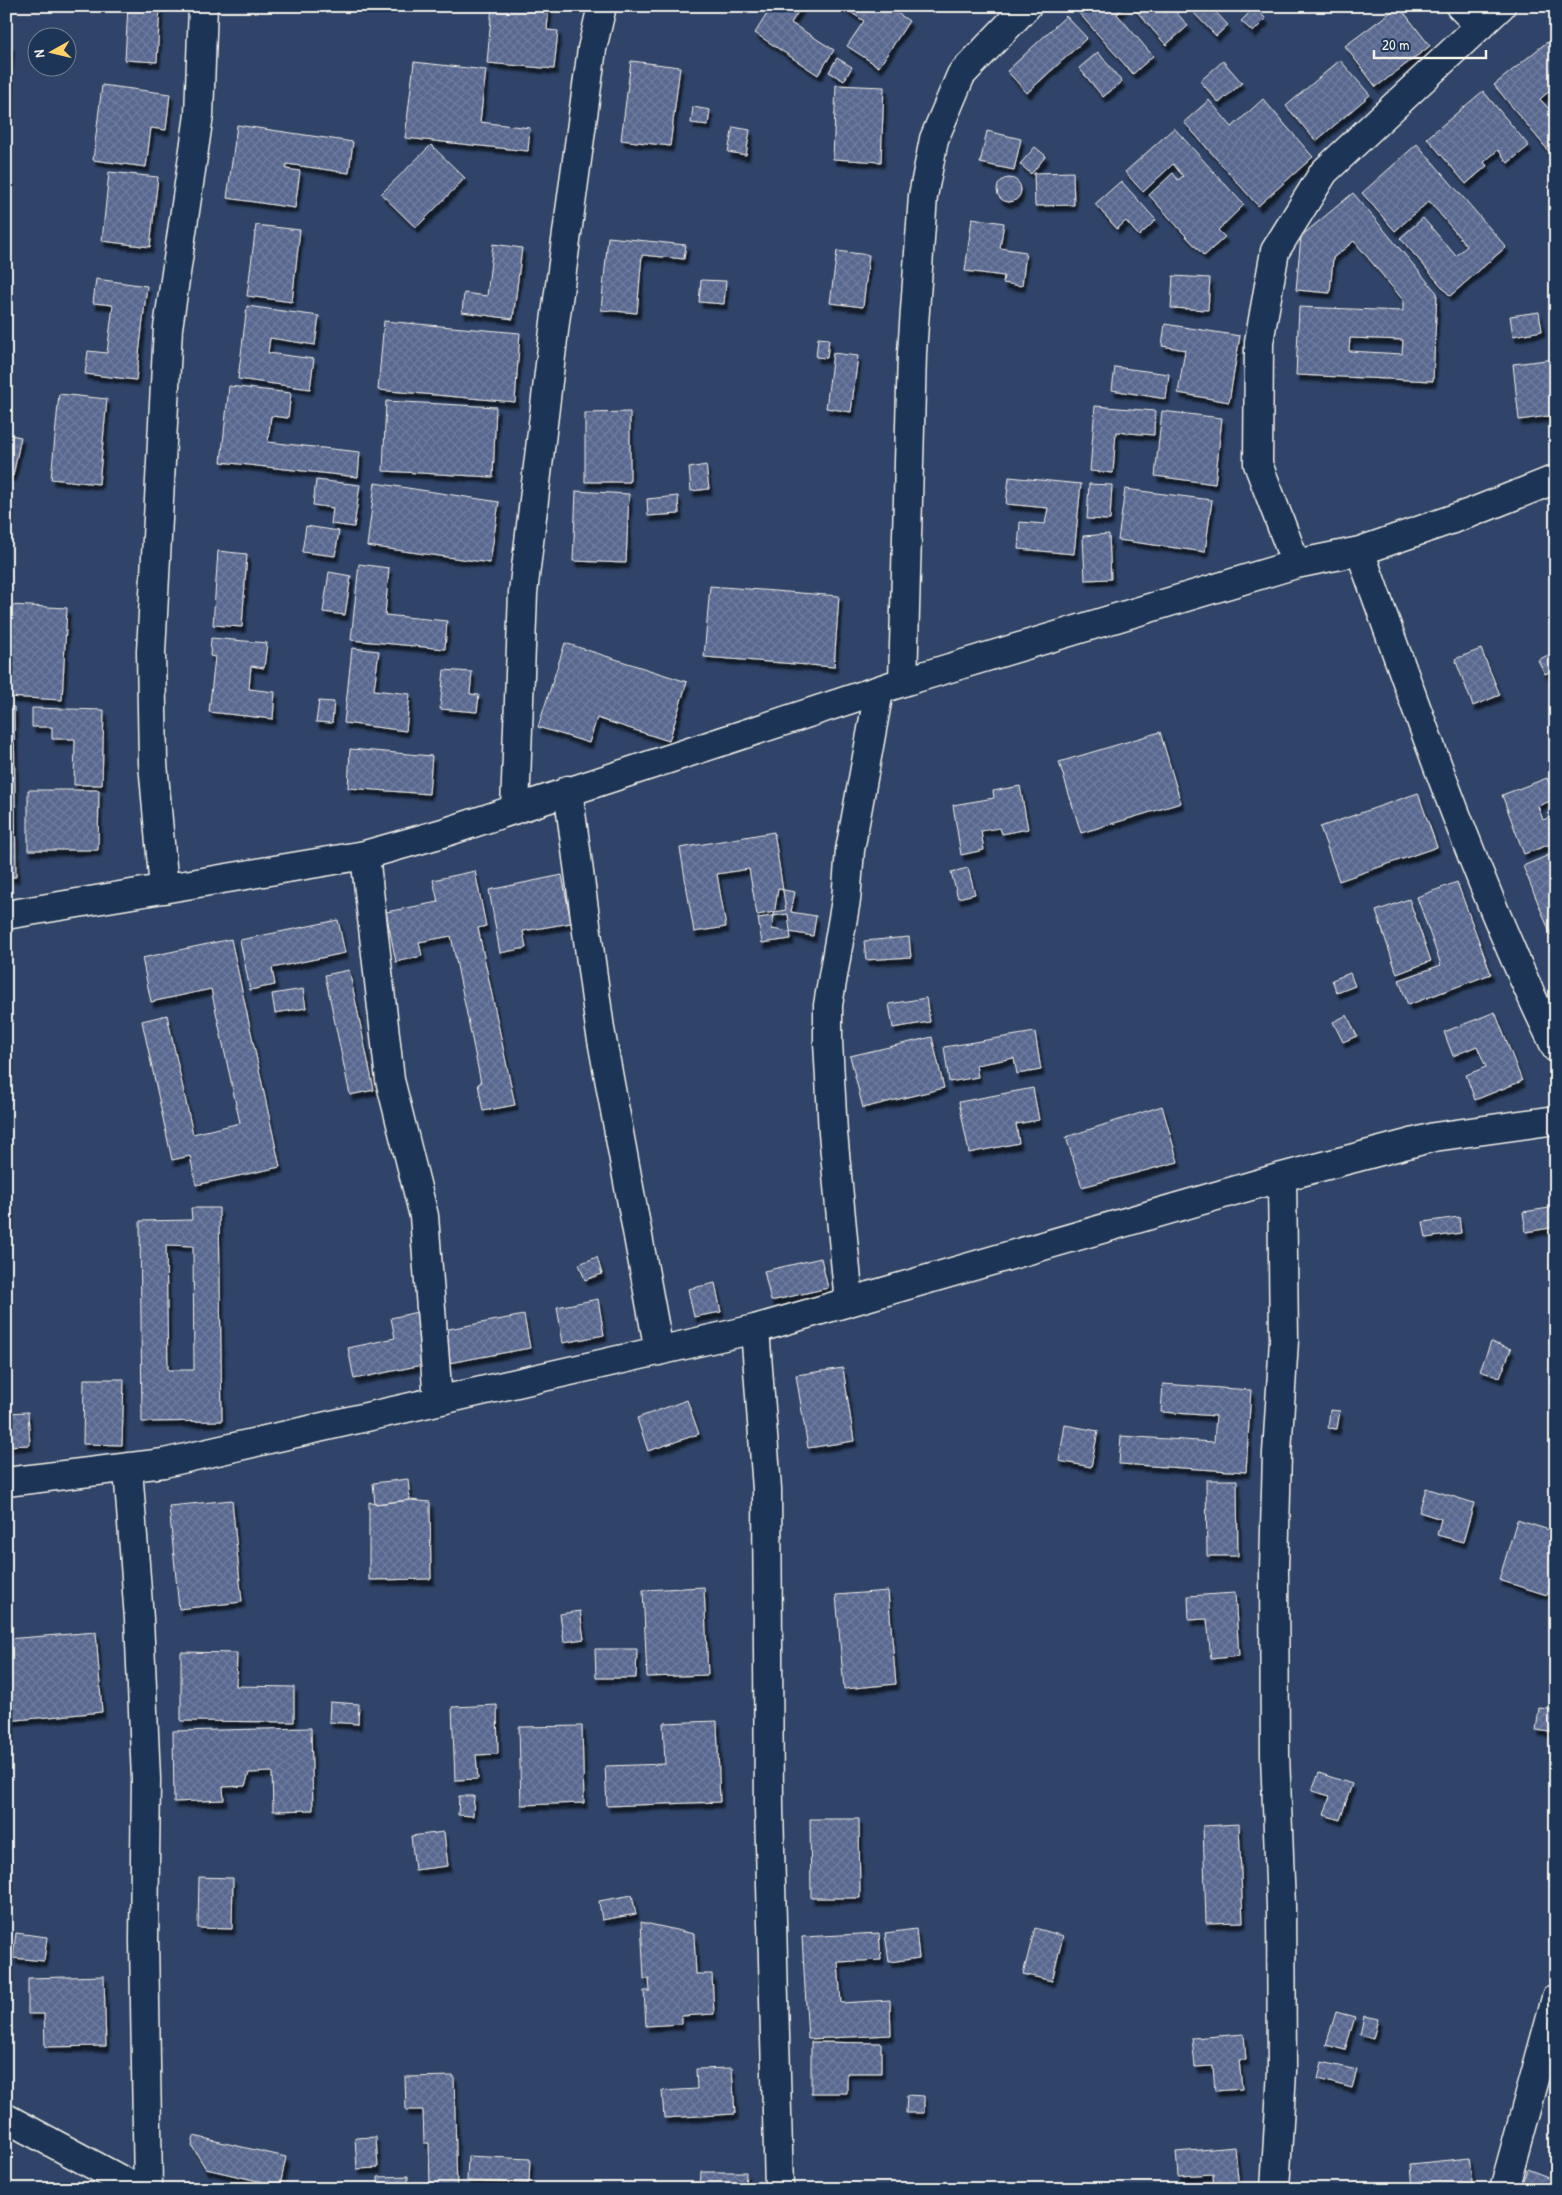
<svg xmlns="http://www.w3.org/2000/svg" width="1562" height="2195" font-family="'Patrick Hand',sans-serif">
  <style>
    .building { fill: url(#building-cross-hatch); stroke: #f4f1e8; fill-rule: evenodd; filter: url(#shadow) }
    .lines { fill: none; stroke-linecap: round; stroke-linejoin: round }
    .street-casing { stroke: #f4f1e8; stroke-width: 31 }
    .street { stroke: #1d3557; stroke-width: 28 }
  </style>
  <defs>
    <pattern id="building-cross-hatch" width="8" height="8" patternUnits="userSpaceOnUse" patternTransform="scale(1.25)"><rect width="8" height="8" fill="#58678f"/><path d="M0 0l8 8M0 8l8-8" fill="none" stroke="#717d9f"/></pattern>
    <filter id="shadow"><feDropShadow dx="3" dy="5.5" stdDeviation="1" flood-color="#0009"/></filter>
  </defs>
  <rect width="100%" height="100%" fill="#2f4468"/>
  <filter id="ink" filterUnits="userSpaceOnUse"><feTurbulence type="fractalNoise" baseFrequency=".02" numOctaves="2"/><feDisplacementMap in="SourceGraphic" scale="10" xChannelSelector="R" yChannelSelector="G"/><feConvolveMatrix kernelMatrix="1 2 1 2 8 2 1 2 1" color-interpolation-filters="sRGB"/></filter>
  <g filter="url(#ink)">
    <path class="building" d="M128,6H160L157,62L125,60Z
      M492,6H549L547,30L558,31L554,69L487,63Z
      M772,6H802L791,23L834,50L818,75L755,33Z
      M841,6H887L909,21L879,67L847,46L864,21Z
      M1082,6H1126L1117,14L1153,56L1133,74L1077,11Z
      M1132,6H1171L1188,26L1166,45Z
      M1198,6H1210L1228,25L1216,36L1193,12Z
      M1399,6L1430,46L1376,87L1345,46Z
      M1255,7L1266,19L1253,32L1241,21Z
      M1066,16L1087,38L1027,93L1007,71Z
      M1547,42L1556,53V93L1552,89L1540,99L1556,117V160L1494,85Z
      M6,44L11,45L7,102H6Z
      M1098,52L1122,82L1103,97L1079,68Z
      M837,58L852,67L844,81L829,72Z
      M1340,60L1370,95L1316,141L1286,106Z
      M631,61L680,67L670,146L621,140Z
      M1223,61L1242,83L1219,103L1200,81Z
      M414,62L486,70L480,122L530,128L528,151L405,138Z
      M102,85L170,94L166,130L151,128L146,167L93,160Z
      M836,85L884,87L881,162L833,159Z
      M1483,91L1529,146L1508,163L1498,150L1484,162L1487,166L1466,184L1427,138Z
      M1263,99L1313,157L1258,206L1184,122L1209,100L1232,127Z
      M693,107L710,110L708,125L691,123Z
      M237,125L353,142L349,173L287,164L286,169L300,171L295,208L227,198Z
      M733,127L750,130L746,155L728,152Z
      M1174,128L1244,205L1218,230L1225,237L1204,256L1149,195L1173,173L1178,180L1183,176L1173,164L1143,192L1125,172Z
      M987,131L1021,139L1014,170L980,163Z
      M1417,144L1506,247L1450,296L1400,238L1423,218L1456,256L1467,246L1429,201L1395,231L1362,193Z
      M431,145L465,178L416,228L381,194Z
      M1035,147L1046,156L1031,174L1020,164Z
      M109,172L158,177L150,247L102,241Z
      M1073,172L1074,205L1035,206L1034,173Z
      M997 190a12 12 0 1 1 24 0a12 12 0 1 1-24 0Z
      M1121,181L1156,220L1139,236L1126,221L1117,229L1095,204Z
      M1353,193L1437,293L1433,381L1296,375L1299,307L1403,311V300L1354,241L1333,258L1330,293L1296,290L1301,236ZM1350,338L1403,340L1402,354L1349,351Z
      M972,218L1004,223L1000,248L1026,252L1022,286L1003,283L1004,276L965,271Z
      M256,225L300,230L292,302L247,296Z
      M608,237L686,245L684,259L642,255L637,313L601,310Z
      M493,244L522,248L513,319L462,312L464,293L487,296Z
      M837,251L869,255L863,307L830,303Z
      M1173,276L1210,278L1208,310L1171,308Z
      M96,279L147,286L136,380L85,374L88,351L107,353L113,305L93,303Z
      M701,280L726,281L724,304L699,302Z
      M247,306L319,316L315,345L270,338L268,353L314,359L310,389L238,379Z
      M1539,312L1542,331L1513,336L1510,316Z
      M384,321L520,333L515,402L378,390Z
      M1165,324L1240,336L1229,402L1178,393L1185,350L1162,346Z
      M818,338L829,339L827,358L816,357Z
      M833,353L858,356L851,412L826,408Z
      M1555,359L1556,415L1519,420L1513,364Z
      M1115,367L1169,374L1166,399L1112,390Z
      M229,386L291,393L288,418L271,416L268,442L360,452L358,477L221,462Z
      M59,394L107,399L99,484L51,479Z
      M386,401L496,407L493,477L383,471Z
      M1095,406L1155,411L1154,435L1116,432L1113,473L1090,471Z
      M1162,411L1222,418L1215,484L1155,476Z
      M630,412V482H585V413Z
      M6,434L21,437L13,476L6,475Z
      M706,465L709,489L691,491L689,468Z
      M1009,477L1081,484L1074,554L1018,549L1020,522L1045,524L1048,508L1006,504Z
      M316,480L360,485L354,527L331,524L333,508L313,505Z
      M375,483L499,502L490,563L367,546Z
      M1089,484L1112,485L1110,520L1087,519Z
      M1125,489L1212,500L1205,552L1118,540Z
      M576,491L629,494L626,563L573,561Z
      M678,496L679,514L648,516L647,499Z
      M306,526L339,531L335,556L302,552Z
      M1109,534L1111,579L1085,580L1083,536Z
      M218,551L247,554L242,627L213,625Z
      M359,564L389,568L385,615L447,621L445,649L351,640Z
      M329,572L351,576L345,615L323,612Z
      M710,586L839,596L834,667L704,657Z
      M11,605L67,608L62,700L7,697Z
      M211,638L267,643L264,668L251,666L249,689L275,692L273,719L209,712L215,657L210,656Z
      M565,643L687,682L669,741L597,718L589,743L538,727Z
      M352,648L379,651L374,690L410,694L406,731L344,723Z
      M1481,649L1500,695L1473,706L1455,659Z
      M1556,651V669L1545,674L1538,660Z
      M444,670L472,672L470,694L479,695L477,712L440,709Z
      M319,701L334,702L332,723L316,722Z
      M6,707H14L16,877H6Z
      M32,708L104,710L102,785H74L75,739H52V727H32Z
      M1160,732L1181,803L1081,833L1059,762Z
      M350,749L432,756L429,794L348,788Z
      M1547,778L1555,799L1538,806L1543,820L1556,815V842L1524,854L1502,795Z
      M1020,786L1028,829L1002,834L1000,828L981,831L984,850L961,855L953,805L994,798L993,791Z
      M28,790H99L98,850H28Z
      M1418,793L1437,847L1339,881L1320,827Z
      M774,832L786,910L757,915L749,869L717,874L726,927L694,932L680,848Z
      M1556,852V933L1551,935L1523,866Z
      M968,868L975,894L958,898L951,872Z
      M475,871L486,926L478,928L515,1105L483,1111L478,1084L481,1083L451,936L419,942L422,956L396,962L386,912L438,902L433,880Z
      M562,875L571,923L523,931L526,948L500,953L489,890Z
      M1457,882L1491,974L1408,1005L1399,980L1441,965L1417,897Z
      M778,889L795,892L791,912L816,916L813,936L772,929Z
      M1409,899L1431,961L1397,974L1376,911Z
      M788,914L791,939L762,943L758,918Z
      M338,920L345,953L272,968L275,985L250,990L240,940Z
      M909,937L911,957L866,960L864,941Z
      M231,939L280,1167L196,1185L190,1156L172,1160L142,1021L167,1015L193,1134L240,1123L211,989L151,1002L142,958Z
      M349,970L374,1090L350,1095L325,975Z
      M1350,973L1355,986L1337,993L1332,980Z
      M303,989L306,1008L275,1013L272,994Z
      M926,998L930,1022L893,1028L889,1004Z
      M1495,1012L1522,1081L1475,1100L1466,1075L1486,1067L1477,1046L1453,1056L1444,1032Z
      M1347,1015L1357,1036L1343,1042L1333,1022Z
      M1035,1032L1041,1070L1017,1074L1014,1058L976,1065L978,1077L949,1082L944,1047Z
      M932,1037L944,1088L863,1108L850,1056Z
      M1033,1088L1039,1120L1016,1124L1019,1143L969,1153L959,1102Z
      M1162,1106L1178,1162L1082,1187L1066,1137Z
      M1556,1207V1227L1526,1232L1523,1212Z
      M191,1208H219L222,1421L142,1422L140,1221L192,1220ZM166,1245L193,1246L194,1370H168Z
      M1459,1217L1461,1233L1426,1238L1423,1222Z
      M597,1257L602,1274L585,1280L579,1264Z
      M821,1258L828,1288L771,1301L764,1271Z
      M715,1283L721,1312L694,1317L688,1289Z
      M598,1299L604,1335L563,1343L557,1307Z
      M417,1312L427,1364L354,1379L348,1348L395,1338L391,1318Z
      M524,1315L530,1348L449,1363L443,1330Z
      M1491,1342L1511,1349L1500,1378L1480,1371Z
      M843,1368L854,1441L808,1448L796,1375Z
      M84,1379H124L122,1445L83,1444Z
      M1163,1384L1251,1390L1246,1472L1119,1464L1121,1436L1214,1442L1216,1416L1161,1412Z
      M687,1400L699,1434L648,1451L637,1418Z
      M1330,1410L1340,1411L1337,1429L1328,1428Z
      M28,1412L30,1445L6,1446V1413Z
      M1065,1425L1098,1431L1091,1467L1059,1461Z
      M408,1479L410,1500L375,1504L373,1483Z
      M1206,1480H1237L1238,1556H1207Z
      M1426,1488L1474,1503L1463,1542L1437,1535L1441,1519L1419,1512Z
      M232,1500L242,1602L179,1609L169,1506Z
      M410,1500L430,1502L431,1579L369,1580V1502L375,1504Z
      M1517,1520L1556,1532V1569L1547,1595L1499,1580Z
      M704,1587L708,1675L647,1677L643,1590Z
      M888,1591L896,1684L844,1689L836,1595Z
      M1235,1593L1239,1656L1211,1659L1207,1619L1189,1620L1188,1596Z
      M580,1611L584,1639L564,1642L560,1614Z
      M96,1632L102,1712L6,1721V1639Z
      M595,1649H637L636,1678H596Z
      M181,1652L237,1653L236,1686L294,1687V1722L181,1721Z
      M330,1702L359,1704L358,1724L329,1722Z
      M497,1705L498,1754L476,1755L478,1779L455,1780L452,1707Z
      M1539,1708L1556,1710V1733L1536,1730Z
      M717,1721L720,1802L607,1806L605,1766L665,1764L663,1723Z
      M582,1726L584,1803L521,1805L519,1727Z
      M311,1728L313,1810L273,1811L272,1772L249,1773L245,1786L223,1787L224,1800L174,1802L173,1731Z
      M1319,1773L1352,1784L1340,1820L1324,1815L1330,1796L1312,1791Z
      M459,1796H474L473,1816L458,1815Z
      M810,1819H859L860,1898H811Z
      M1239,1824L1243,1922L1206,1923L1203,1826Z
      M444,1832L448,1866L415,1870L411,1836Z
      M199,1877L233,1878L232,1929L198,1928Z
      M632,1895L636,1914L602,1920L599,1901Z
      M641,1922L694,1934L696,1974H712L714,2014L681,2016V2024L646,2026L644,1991H650L649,1979H644Z
      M1035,1928L1063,1936L1052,1981L1023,1974Z
      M916,1929L919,1958L889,1962L885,1933Z
      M16,1933L47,1937L44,1961L13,1958Z
      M879,1933L881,1960L838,1962L841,2003L890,2000L891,2035L808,2039L802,1937Z
      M104,1976L106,2046L45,2047L44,2014H28V1978Z
      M1336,2012L1355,2017L1345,2050L1326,2045Z
      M1364,2016L1378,2019L1373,2039L1360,2035Z
      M1244,2034L1246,2060H1239L1242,2089L1215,2091L1213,2066L1195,2067L1192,2038Z
      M811,2042L881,2043V2073H847V2093H811Z
      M1322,2062L1357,2070L1352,2088L1318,2079Z
      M732,2068L735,2114L664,2118L662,2091L697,2089L696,2069Z
      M454,2076L457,2189H430L429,2143H424L423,2110H406L405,2077Z
      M907,2095L924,2096V2113H906Z
      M194,2136L286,2157L280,2186L206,2169L192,2146Z
      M376,2137L378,2168L357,2169L355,2138Z
      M1235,2147L1239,2189H1214L1213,2174L1178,2176L1176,2152Z
      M468,2156L530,2159L529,2183L467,2181Z
      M1469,2158L1473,2189H1413L1411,2164Z
      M1527,2169L1556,2180V2189H1520Z
      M701,2172H746L745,2189H700Z
      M408,2176V2189H378V2177Z"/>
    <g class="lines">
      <g class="street-casing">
        <path id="street" d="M1460,6L1480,26
          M1360,551C1420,718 1478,888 1556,1048
          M1296,564L1258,464L1259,342L1275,251L1324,172L1501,6
          M903,682L912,353L923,196L934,139L961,75L1027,6
          M568,790L600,1029L659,1351
          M515,808L523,593L555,322L592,49L602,6
          M365,855L390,1080L424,1216L438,1401
          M164,889L153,763L151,652L168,328L199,115L203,6
          M6,915L365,855L443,833L903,682L1296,564L1360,551L1473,512L1556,479
          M849,1302L833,1133L828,1042V1005L846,900L850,850L879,691
          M755,1329L767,1489L769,1808L779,2189
          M128,1468L139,1619L146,1779L144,1940L148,2189
          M6,1482L164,1463L755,1329L1282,1177L1434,1137L1556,1120
          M6,2118L138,2189
          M1275,2189L1282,2071L1281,1906L1275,1755L1274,1569L1277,1453L1284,1340L1282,1177
          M1504,2189L1556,1998"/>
      </g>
      <use href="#street" class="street"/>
    </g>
  </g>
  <rect width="1562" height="2195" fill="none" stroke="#1d3557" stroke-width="25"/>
  <rect x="12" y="12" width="1537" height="2170" fill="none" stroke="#f4f1e8" stroke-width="2" filter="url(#ink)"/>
  <g transform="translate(52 52) rotate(262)"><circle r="24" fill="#1d3557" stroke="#738091"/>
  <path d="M0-4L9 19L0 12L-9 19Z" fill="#ffd166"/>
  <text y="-8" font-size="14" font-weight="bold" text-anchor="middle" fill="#f4f1e8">N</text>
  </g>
  <path d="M1374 50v8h112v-8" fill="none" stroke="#f4f1e8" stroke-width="2.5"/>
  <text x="1382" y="50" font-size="15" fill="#f4f1e8" stroke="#1d3557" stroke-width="4" paint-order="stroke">20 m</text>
</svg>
